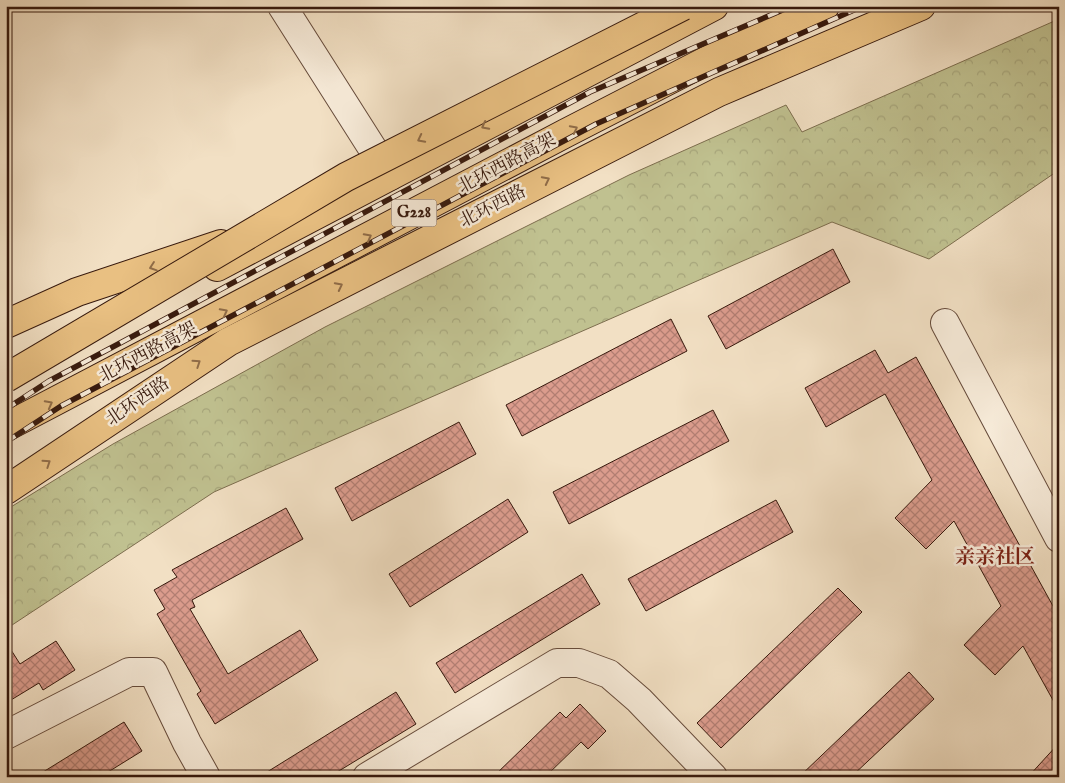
<svg xmlns="http://www.w3.org/2000/svg" width="1065" height="783" font-family="'IM FELL English','Noto Serif SC',serif">
  <style>
    .park { fill: url(#park-crowns); stroke: #7c6d4e }
    .building { fill: url(#building-cross-hatch); stroke: #37190d }
    .lines { fill: none; stroke-linecap: round; stroke-linejoin: round }
    .minor-casing { stroke: #664b3b; stroke-width: 30 }
    .major-casing { stroke: #37190d; stroke-width: 30 }
    .highway-casing { stroke: #37190d; stroke-width: 30 }
    .minor { stroke: #f7ebd9; stroke-width: 28 }
    .major { stroke: #e9c082; stroke-width: 28 }
    .highway { stroke: #e9c082; stroke-width: 28 }
    .rail-casing { stroke: #37190d; stroke-width: 5.5 }
    .rail { stroke: #f7ebd9; stroke-width: 4; stroke-dasharray: 11; stroke-linecap: butt }
    .highway-bridge-casing { stroke: #37190d; stroke-width: 30; stroke-linecap: butt }
    .highway-bridge { stroke: #e9c082; stroke-width: 28 }
    .oneway { stroke: #906c48 }
    .labels { text-anchor: middle; dominant-baseline: central; stroke-width: 5; stroke-linejoin: round; paint-order: stroke }
    .shield { fill: #f7ebd9; stroke: #71584a; stroke-width: 1 }
    .shield-label { font-size: 16px; font-weight: bold; fill: #37190d }
    .street-label { font-size: 18px; fill: #37190d; stroke: #f7ebd9 }
    .quarter-label { font-size: 20px; font-weight: bold; fill: #7a1f14; stroke: #f7ebd9 }
  </style>
  <defs>
    <pattern id="park-crowns" width="20" height="18" patternUnits="userSpaceOnUse" patternTransform="scale(1.25)"><rect width="20" height="18" fill="#c0c190"/><path d="M2 6a3 3 0 1 1 6 0M12 15a3 3 0 1 1 6 0" fill="none" stroke="#a6a57b"/></pattern>
    <pattern id="building-cross-hatch" width="8" height="8" patternUnits="userSpaceOnUse" patternTransform="scale(1.25)"><rect width="8" height="8" fill="#db9c8d"/><path d="M0 0l8 8M0 8l8-8" fill="none" stroke="#b27e72"/></pattern>
  </defs>
  <rect width="100%" height="100%" fill="#f2e0c4"/>
  <filter id="stains"><feTurbulence type="fractalNoise" baseFrequency=".004" numOctaves="4"/><feColorMatrix values="0 0 0 0 .2 0 0 0 0 .09 0 0 0 0 .02 0 0 0 .5 -.17"/></filter>
  <radialGradient id="worn" r=".72"><stop offset=".6" stop-color="#630" stop-opacity="0"/><stop offset="1" stop-color="#630" stop-opacity=".3"/></radialGradient>
  <path class="park" d="M1059,19V170L929,259L832,222L214,492L6,629V510L113,444L325,327L629,175L786,105L802,132Z"/>
  <path class="building" d="M833,249L850,282L726,349L708,316Z
    M671,319L687,351L522,436L506,405Z
    M875,350L888,373L916,357L1059,617V711L1023,646L995,675L964,645L1001,606L954,521L926,549L895,518L932,480L885,394L826,427L805,388Z
    M713,410L729,441L569,524L553,492Z
    M459,422L476,454L352,521L335,488Z
    M508,499L528,532L410,607L389,574Z
    M776,500L793,532L646,611L628,579Z
    M286,508L303,539L192,600L195,607L190,609L228,674L300,630L318,660L215,724L197,694L201,691L157,614L165,609L154,590L177,577L172,570Z
    M582,574L600,604L455,693L436,663Z
    M838,588L862,612L721,748L697,723Z
    M56,641L75,670L43,690L39,683L6,703V642L20,664Z
    M909,672L934,699L851,777H799Z
    M396,692L416,724L329,777H259Z
    M580,704L606,731L588,749L581,742L545,777H493L560,712L566,718Z
    M124,722L142,751L100,777H35Z
    M1059,743V777H1028Z"/>
  <g class="lines">
    <g class="minor-casing">
      <path id="minor" d="M282,6L390,176
        M945,323L1059,538
        M6,735L129,672H153L187,743L206,777
        M367,777L557,663H579L609,674L639,700L713,777"/>
    </g>
    <g class="major-casing">
      <path id="major" d="M217,267L714,6
        M6,490L228,342L719,92L921,6"/>
    </g>
    <g class="highway-casing">
      <path id="highway" d="M6,324L77,292L221,244
        M6,427L566,133L739,44L825,6"/>
    </g>
    <use href="#minor" class="minor"/>
    <use href="#major" class="major"/>
    <use href="#highway" class="highway"/>
    <g class="rail-casing">
      <path id="rail" d="M6,409L49,381L590,92L792,6
        M6,442L61,406L596,124L863,6"/>
    </g>
    <use href="#rail" class="rail"/>
    <g class="highway-bridge-casing">
      <path id="highway-bridge" d="M6,378L346,177L683,6"/>
    </g>
    <use href="#highway-bridge" class="highway-bridge"/>
  </g>
  <defs><path id="oneway-chevron" d="M-2-3.5L2.5 0L-2 3.5" fill="none" stroke-width="1.6" stroke-linecap="round" stroke-linejoin="round" transform="scale(1.25)"/></defs>
  <g class="oneway">
    <use href="#oneway-chevron" transform="translate(485 126) rotate(152)"/>
    <use href="#oneway-chevron" transform="translate(574 129) rotate(-27)"/>
    <use href="#oneway-chevron" transform="translate(421 139) rotate(153)"/>
    <use href="#oneway-chevron" transform="translate(546 180) rotate(-27)"/>
    <use href="#oneway-chevron" transform="translate(368 237) rotate(-28)"/>
    <use href="#oneway-chevron" transform="translate(153 267) rotate(161)"/>
    <use href="#oneway-chevron" transform="translate(339 286) rotate(-27)"/>
    <use href="#oneway-chevron" transform="translate(224 312) rotate(-28)"/>
    <use href="#oneway-chevron" transform="translate(197 363) rotate(-34)"/>
    <use href="#oneway-chevron" transform="translate(49 404) rotate(-28)"/>
    <use href="#oneway-chevron" transform="translate(47 463) rotate(-34)"/>
  </g>
  <g class="labels">
    <rect class="shield" x="391.5" y="199.5" width="45" height="27" rx="4"/>
    <g class="shield-label">
      <text x="414" y="213">G228</text>
    </g>
    <g class="street-label">
      <text transform="translate(507 164) rotate(-28)">北环西路高架</text>
      <text transform="translate(493 207) rotate(-27)">北环西路</text>
      <text transform="translate(148 353) rotate(-28)">北环西路高架</text>
      <text transform="translate(138 402) rotate(-34)">北环西路</text>
    </g>
    <g class="quarter-label">
      <text x="995" y="557">亲亲社区</text>
    </g>
  </g>
  <rect width="1065" height="783" fill="none" stroke="#f2e0c4" stroke-width="25"/>
  <rect x="8" y="8" width="1050" height="768" fill="none" stroke="#37190d" stroke-width="2.5"/>
  <rect x="12" y="12" width="1040" height="758" fill="none" stroke="#37190d"/>
  <rect width="100%" height="100%" filter="url(#stains)"/>
  <rect width="100%" height="100%" fill="url(#worn)"/>
</svg>
